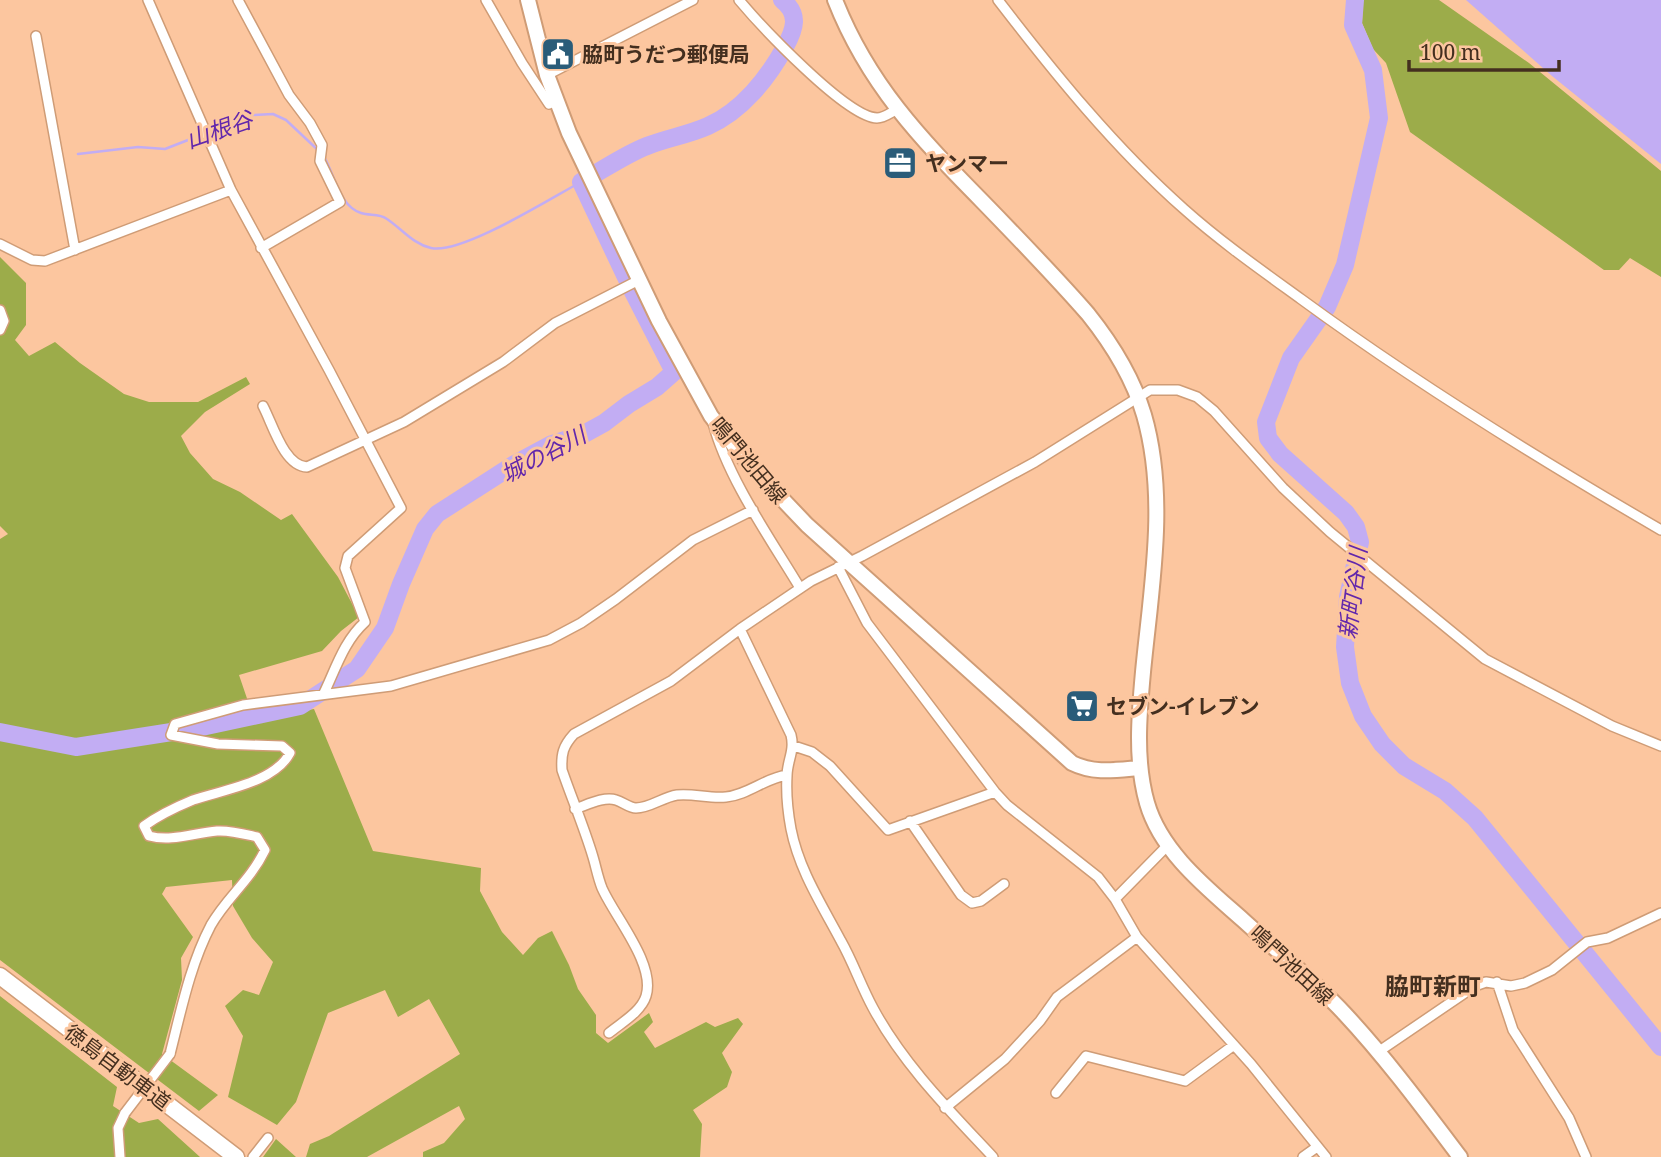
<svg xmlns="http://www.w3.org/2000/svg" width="1661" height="1157" font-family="'Noto Serif','Noto Sans JP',serif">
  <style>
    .green { fill: #9cac4a }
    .water { fill: #c2adf3 }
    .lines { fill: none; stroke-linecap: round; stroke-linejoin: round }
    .stream { stroke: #c2adf3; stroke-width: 2.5 }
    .river { stroke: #c2adf3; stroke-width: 18 }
    .street-casing { stroke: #cf9c76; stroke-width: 12 }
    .primary-casing { stroke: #cf9c76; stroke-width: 18 }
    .highway-casing { stroke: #cf9c76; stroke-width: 19 }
    .street { stroke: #fff; stroke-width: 9 }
    .primary { stroke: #fff; stroke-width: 14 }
    .highway { stroke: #fff; stroke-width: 16 }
    .street-bridge-casing { stroke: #cf9c76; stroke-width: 12; stroke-linecap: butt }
    .street-bridge { stroke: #fff; stroke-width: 9 }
    .labels { text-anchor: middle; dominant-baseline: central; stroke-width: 6; stroke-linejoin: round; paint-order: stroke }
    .poi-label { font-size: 21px; font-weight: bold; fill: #442f1f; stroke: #fcc69f; text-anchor: start }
    .street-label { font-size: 21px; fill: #442f1f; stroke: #fcc69f }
    .water-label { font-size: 23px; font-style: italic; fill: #6227ac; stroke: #fcc69f }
    .quarter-label { font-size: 24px; font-weight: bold; fill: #442f1f; stroke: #fcc69f }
  </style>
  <rect width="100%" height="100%" fill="#fcc69f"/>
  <path class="green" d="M1363,0H1439L1529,63L1661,171V277L1630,258L1619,270H1604L1410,132L1386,63L1373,49L1362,23Z
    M0,257L26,283V325L15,340L29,356L55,342L80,363L124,394L149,402H198L246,377L250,384L205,412L181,436L190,453L213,479L240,492L281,520L292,514L338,577L359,617L341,631L322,651L239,675L254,719L314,709L373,851L481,868L480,891L502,932L523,955L538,938L552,931L569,965L578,989L596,1015V1033L608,1043L649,1013L653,1022L644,1032L655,1048L706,1022L715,1027L738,1018L743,1024L722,1053L732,1072L727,1087L693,1110L702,1124L700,1157H423V1152L444,1143L465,1119L459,1106L367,1157H306L310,1144L329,1136L460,1054L429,999L398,1017L385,990L328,1013L296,1102L277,1125L228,1097L243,1036L225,1006L243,990L259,995L273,962L252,938L233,906L232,880L166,887L162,894L193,937L181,958L182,980L162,1054L218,1095L199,1111L0,960V539L8,534L0,526Z
    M0,996L117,1087L113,1106L139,1123L158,1119L200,1157H0Z
    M276,1139L296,1157H263Z"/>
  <path class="water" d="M1466,0H1661V164L1552,76Z"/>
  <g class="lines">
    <path class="stream" d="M78,154L138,147L165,149L252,115L273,114L286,120L320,152
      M324,157C335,175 339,206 361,213C370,216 379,213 387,219C402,229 413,244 431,248C461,255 551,198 581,182"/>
    <path class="river" d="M1355,0L1353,25L1373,70L1379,118L1345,265L1327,307L1291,358L1266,422L1268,438L1280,454L1346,513L1356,527L1360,542L1348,597L1345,647L1350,683L1363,716L1382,744L1404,766L1445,791L1475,818L1661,1047
      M0,732L76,747L197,728L300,706L357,669L385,628L401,584L425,529L437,514L513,465L552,444L584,434L604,423L629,404L657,387L674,372L632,290L581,182C603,170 624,155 647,146C667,138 688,135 708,126C742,111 768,78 785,47C795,29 800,14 782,0"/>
    <g class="street-casing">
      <path id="street" d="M148,0L231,190L329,370L401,508L348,556L345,568L365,622C344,641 336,668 324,693
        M238,0L289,95L310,123L322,145L320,161L340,202L261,248
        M486,0L522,63L549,104L556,100
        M739,0C760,25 846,117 877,118C884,118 890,113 896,110
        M998,0C1055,74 1114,147 1184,209C1221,242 1261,270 1301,299C1417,384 1537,458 1661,530
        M36,36L75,250
        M547,75L693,0
        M0,244L32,260L45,261L231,190
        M0,310L4,321L0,330
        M263,406C273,425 284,466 307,467L404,422L503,362L555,323L639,280
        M713,423C728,479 770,538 800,588
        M838,567L867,623L995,792L1007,805L1098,877L1115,899L1137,937L1251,1064L1326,1157
        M740,629L791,735C795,751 787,761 787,776C786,793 788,813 791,829C799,870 822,905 841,941C853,962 861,986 873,1008C903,1064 950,1111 993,1157
        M794,746L812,752L830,766L888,830L995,792
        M575,809C587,805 604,796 616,800C623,802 629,808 636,808C650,808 663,797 677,795C693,793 710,799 726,797C748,795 765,778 787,775
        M910,821L961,895L972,903L981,901L1004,884
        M1115,899L1168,845
        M1497,982L1513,1030L1569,1118L1586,1157
        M609,1033C621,1023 641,1012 646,996C656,964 614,916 602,888C598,878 596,867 593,857C584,827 572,799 562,770C561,754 563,746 574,734L671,681L740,629L811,581L862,556L1035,462L1150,390H1178L1197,397L1214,411L1283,488L1330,532L1485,659L1612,726L1661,746
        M1378,1052L1475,986L1486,982L1511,986L1525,983L1552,970L1587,942L1608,938L1661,913
        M170,1054C181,1011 190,965 211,925C227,897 250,881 265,850L257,837C244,834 230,830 217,831C193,833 172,842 149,836L144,826C159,815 176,807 193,800C222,790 274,783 290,753L282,746L218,744L171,735L175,724L243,705L391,686L549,640L581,623L616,599L693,540L753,510
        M1056,1093L1086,1056L1185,1081L1234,1045
        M945,1108L1005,1059L1040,1021L1057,997L1137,937
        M120,1157L118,1128L125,1113
        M253,1157L268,1138
        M1303,1157L1317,1147"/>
    </g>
    <g class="primary-casing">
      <path id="primary" d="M528,0L547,75L569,133L659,321L711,416L747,462L807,525L1072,763C1094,774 1116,770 1140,768
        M835,0C868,84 920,138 982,201C1018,238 1054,275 1088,314C1112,344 1133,378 1144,415C1168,498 1151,588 1143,672C1139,715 1135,761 1147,803C1161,852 1207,888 1243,920C1277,951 1313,980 1344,1013C1386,1058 1423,1108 1460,1157"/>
    </g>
    <g class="highway-casing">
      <path id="highway" d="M0,976L236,1157"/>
    </g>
    <use href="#street" class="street"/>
    <use href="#primary" class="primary"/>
    <use href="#highway" class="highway"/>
    <g class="street-bridge-casing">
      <path id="street-bridge" d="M125,1113L170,1054"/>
    </g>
    <use href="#street-bridge" class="street-bridge"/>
  </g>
  <defs>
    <g id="civic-square" transform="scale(1.75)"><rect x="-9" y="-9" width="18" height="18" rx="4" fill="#2a5c79" stroke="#fcc69f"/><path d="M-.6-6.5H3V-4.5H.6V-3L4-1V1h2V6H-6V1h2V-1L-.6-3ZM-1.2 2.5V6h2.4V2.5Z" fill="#fff"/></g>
    <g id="office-square" transform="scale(1.75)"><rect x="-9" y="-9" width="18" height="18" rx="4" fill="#2a5c79" stroke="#fcc69f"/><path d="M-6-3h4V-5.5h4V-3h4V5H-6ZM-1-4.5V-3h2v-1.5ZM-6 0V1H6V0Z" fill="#fff"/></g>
    <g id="supermarket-square" transform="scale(1.75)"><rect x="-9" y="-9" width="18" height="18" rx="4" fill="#2a5c79" stroke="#fcc69f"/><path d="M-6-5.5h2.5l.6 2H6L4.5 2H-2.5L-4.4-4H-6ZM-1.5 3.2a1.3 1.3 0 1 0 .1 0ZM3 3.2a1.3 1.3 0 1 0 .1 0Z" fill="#fff"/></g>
  </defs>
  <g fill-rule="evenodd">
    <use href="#civic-square" x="558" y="54"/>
    <use href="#office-square" x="900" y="163"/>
    <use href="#supermarket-square" x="1082" y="706"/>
  </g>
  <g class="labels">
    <g class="poi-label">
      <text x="582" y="54">脇町うだつ郵便局</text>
      <text x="925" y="163">ヤンマー</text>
      <text x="1106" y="706">セブン-イレブン</text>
    </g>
    <g class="street-label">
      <text transform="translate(749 460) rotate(50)">鳴門池田線</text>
      <text transform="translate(1292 965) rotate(43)">鳴門池田線</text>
      <text transform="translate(118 1067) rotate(37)">徳島自動車道</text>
    </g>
    <g class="water-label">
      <text transform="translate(219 129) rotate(-19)">山根谷</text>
      <text transform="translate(543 454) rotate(-28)">城の谷川</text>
      <text transform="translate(1352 593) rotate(-83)">新町谷川</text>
    </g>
    <g class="quarter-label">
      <text x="1433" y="985">脇町新町</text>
    </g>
  </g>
  <path d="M1409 60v10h150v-10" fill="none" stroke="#442f1f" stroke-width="3.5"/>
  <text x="1420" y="60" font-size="21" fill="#442f1f" stroke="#fcc69f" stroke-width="5" paint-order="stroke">100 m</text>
</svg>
